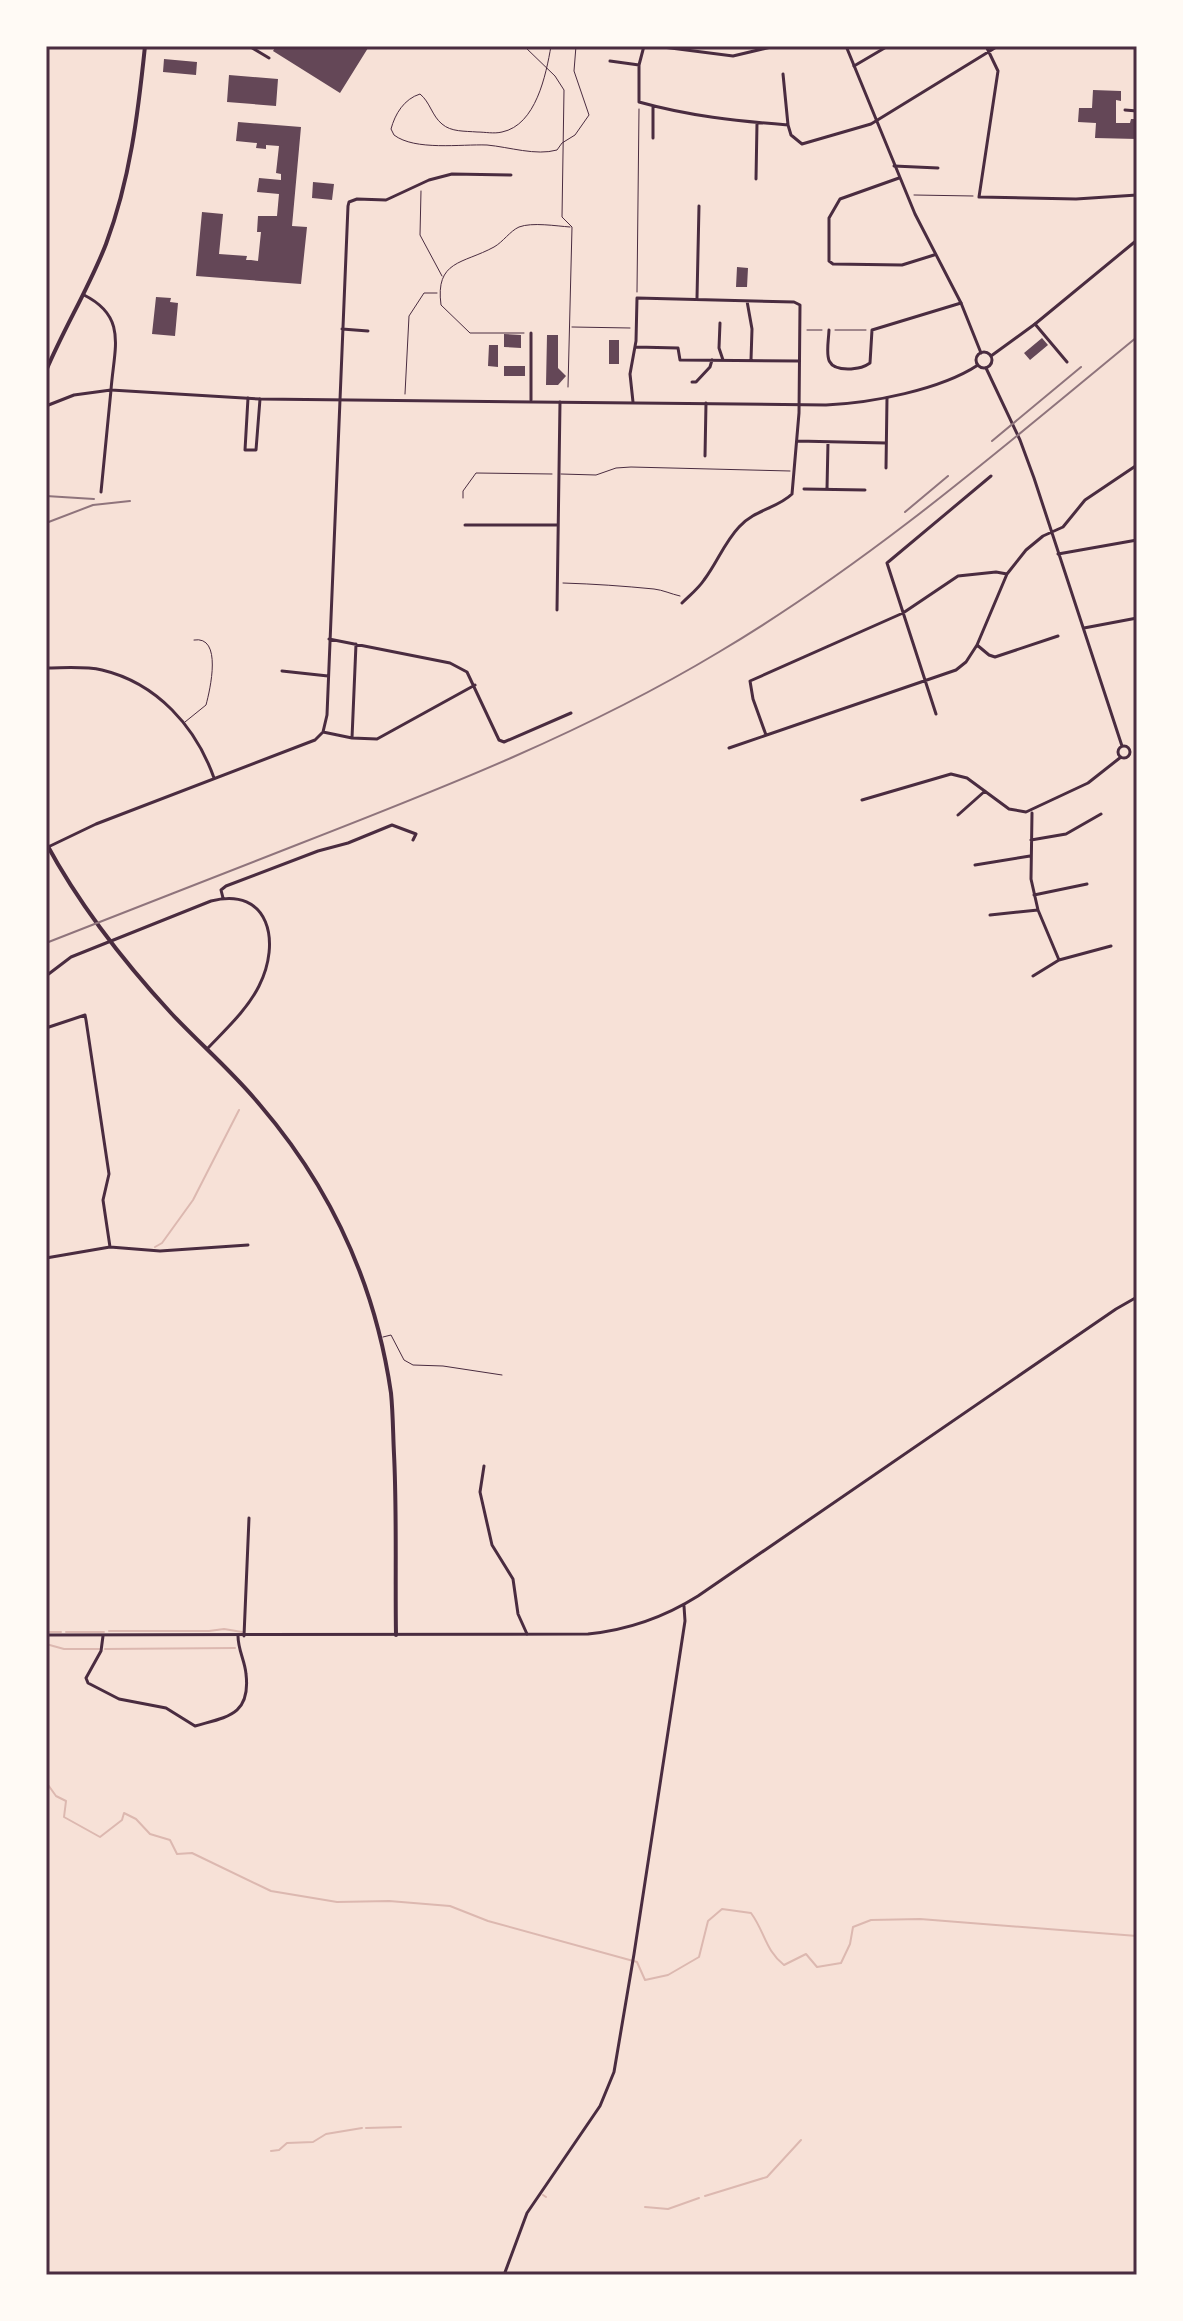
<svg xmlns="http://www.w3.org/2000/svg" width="1183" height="2321" font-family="'Space Grotesk',sans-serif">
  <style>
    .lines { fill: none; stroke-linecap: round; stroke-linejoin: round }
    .stream { stroke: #dcb8b0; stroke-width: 2 }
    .building { fill: #644757 }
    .path { stroke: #4a2c40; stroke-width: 1 }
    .service { stroke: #4a2c40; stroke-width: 1 }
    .minor { stroke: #4a2c40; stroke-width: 3 }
    .tertiary { stroke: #4a2c40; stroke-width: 3 }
    .secondary { stroke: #4a2c40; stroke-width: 4 }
    .rail { stroke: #8f747c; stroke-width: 2 }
    .neatline { fill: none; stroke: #4a2c40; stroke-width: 3 }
  </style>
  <rect width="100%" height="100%" fill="#f7e1d7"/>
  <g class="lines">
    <path class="stream" d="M155,1247L162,1243L193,1200L239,1110
      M109,1631H209L224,1629L242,1632
      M46,1632H61
      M66,1632H104
      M46,1644L64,1649H99
      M105,1649L235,1648
      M46,1782L56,1796L66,1801L64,1817L100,1837L122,1820L124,1813L136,1819L150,1834L170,1840L177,1854L192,1853L271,1891L337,1902L389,1901L450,1906L488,1921L637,1962L645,1980L668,1975L699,1957L708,1921L722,1909L751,1913C765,1932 765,1950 784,1965L806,1954L817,1967L841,1963L850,1944L853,1927L871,1920L920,1919L1137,1936
      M1137,2077V2092
      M366,2128L401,2127
      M271,2151L279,2150L287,2143L313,2142L326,2134L362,2128
      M543,2195L546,2197
      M705,2196L767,2177L801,2140
      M645,2207L668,2209L699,2198"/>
  </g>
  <path class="building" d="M276,46H366L368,48L340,93L273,51Z
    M164,59L197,62L196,75L163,72Z
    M229,75L278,79L276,106L227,102Z
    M1093,90L1121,91V101L1116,100V123H1130L1131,119H1137V139L1095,138L1096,123L1078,122L1079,108H1092Z
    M238,122L301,127L292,226L307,227L301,284L196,276L202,212L223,214L219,254L247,256L246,260H251L258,261L261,232H257L258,216H277L279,194L257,192L259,178L281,180V174L276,173L279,146L266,145V149L256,148L257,143L236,141Z
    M313,182L334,184L332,200L312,198Z
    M737,267L748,268L747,287H736Z
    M156,297L171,298L170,302L178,303L175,336L152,334Z
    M504,334L521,335V348L504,347Z
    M547,335H558V368L566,376L558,385H546Z
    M1042,338L1048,345L1030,360L1024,353Z
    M609,340H619V364H609Z
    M489,345H498V367L488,366Z
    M504,366H525V376H504Z"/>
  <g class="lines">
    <path class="path" d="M524,46L555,76L564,90L562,217L572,227L568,387
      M551,46C546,75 536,125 502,132C494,134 485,132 477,132C465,131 451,132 442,124C432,116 430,102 420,94C404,99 395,114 391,129L394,135C415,151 461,144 487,145C509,147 536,156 557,150L562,143L575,135L589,115L574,71L576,46
      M421,191L420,235L442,276
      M914,195L973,196
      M637,292L639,109
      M572,327L630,328
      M807,330H822
      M835,330H866
      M524,333H470L441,305C435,260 463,264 494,247C503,242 510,231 519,227C532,222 556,226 570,227
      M405,394L409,316L424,293H437
      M463,498V491L476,473L552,474
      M563,583C595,584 623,586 654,589C663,590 671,594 680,596"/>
    <path class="service" d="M561,474L596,475L616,468L631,467L790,471
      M185,722L206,705C210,690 223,635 194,640
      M383,1337L391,1335L404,1360L413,1365L443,1366L502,1375"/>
    <path class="minor" d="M249,46L269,58
      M644,46L639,65V102C689,116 736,121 788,125L791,135L802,144L871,124L998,46
      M655,46L733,56L775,46
      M986,46L998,71L979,197L1076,199L1137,195
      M610,61L639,65
      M854,66L888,46
      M783,74L788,125
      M1125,110L1137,111
      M653,138V106
      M894,166L938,168
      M899,178L840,199L829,218V261L833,264L902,265L934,255
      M756,179L757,123
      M697,298L699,206
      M747,301L752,329L751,360
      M720,323L719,348L723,360
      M1035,324L1067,362
      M342,329L368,331
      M829,330C828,352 821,370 850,369C858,368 863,368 870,363L872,330L961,303
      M636,347L678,348L680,360L799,361
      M986,368L1020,440L1034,478L1122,746
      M692,382H696L710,367L712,360
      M248,398L245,450H256L260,399
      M531,400V333
      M633,402L630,374L636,341L637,298L794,302L800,305L799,413L792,494C778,508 754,510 739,527C724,543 717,563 704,580C698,589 690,595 682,603
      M46,406L74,395L111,390L101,492
      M797,441L886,443
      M705,456L706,403
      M886,468L887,398
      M804,489L865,490
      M827,489L828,442
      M465,525H558
      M1058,554L1137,540
      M557,610L560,402
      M1084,628L1137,618
      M329,639L450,663L467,672L499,740L504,742L571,713
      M977,645L989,655L995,657L1058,636
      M46,668C64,668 84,666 102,670C157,683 196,727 214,778
      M282,671L328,676
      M936,714L887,563L991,476
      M323,732L352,738L377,739L475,685
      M766,735L753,699L750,681L903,613L958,576L996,572L1007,574
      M352,738L356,644
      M1118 752a6 6 0 1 1 12 0a6 6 0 1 1-12 0Z
      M729,748L956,670L966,662L977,645L1007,574L1026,550L1043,536L1063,527L1085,500L1137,465
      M862,800L951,774L967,778L1009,809L1026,812L1088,783L1121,757
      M1032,813L1031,879L1038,910L1059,960
      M958,815L985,791
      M1031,840L1066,834L1101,814
      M46,848L96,824L315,740L323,732L327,715L348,206L349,202L357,199L386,200L429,180L452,174L511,175
      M975,865L1030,856
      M1034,895L1087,884
      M223,898L221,890L226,886L318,851L348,843L392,825L416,834L413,840
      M990,915L1038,910
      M46,976L71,957L211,901C270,886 281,943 259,986C247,1010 225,1030 207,1049
      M1033,976L1059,960L1111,946
      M46,1028L85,1015L86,1020L109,1174L103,1200L110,1247
      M46,1258L110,1247L160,1251L248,1245
      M484,1466L480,1492L492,1545L513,1579L518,1614L527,1634
      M103,1636L101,1651L86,1678L88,1683L119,1699L166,1708L195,1726C226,1717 251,1716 246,1674C245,1661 238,1650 238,1636
      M244,1636L249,1518"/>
    <path class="tertiary" d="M846,46L915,214L961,303L981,353
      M84,295C128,317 114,348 111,390L260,399L826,405C871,403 940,390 978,365
      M976 360a8 8 0 1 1 16 0a8 8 0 1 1-16 0Z
      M991,356L1035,324L1137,240
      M46,1635L588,1634C628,1630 663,1618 698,1596L1116,1309L1137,1297
      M504,2275L527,2213L600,2106L614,2072L634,1954L685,1621L684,1606"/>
    <path class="secondary" d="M46,371C64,328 89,288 106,244C130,180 138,114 145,46
      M46,843C80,906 123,961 171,1013C200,1044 233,1072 260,1105C332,1189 375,1283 391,1393C393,1413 393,1434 394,1454C397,1514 395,1575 396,1635"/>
    <path class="rail" d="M992,441L1081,367
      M46,496L94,499
      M905,512L948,476
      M46,523L93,505L130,501
      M46,943C130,910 215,877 299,844C443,788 586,732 719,652C869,563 1002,448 1137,337"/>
  </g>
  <rect width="1183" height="2321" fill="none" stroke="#fffaf5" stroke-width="96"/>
  <rect x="48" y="48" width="1087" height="2225" class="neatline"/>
</svg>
